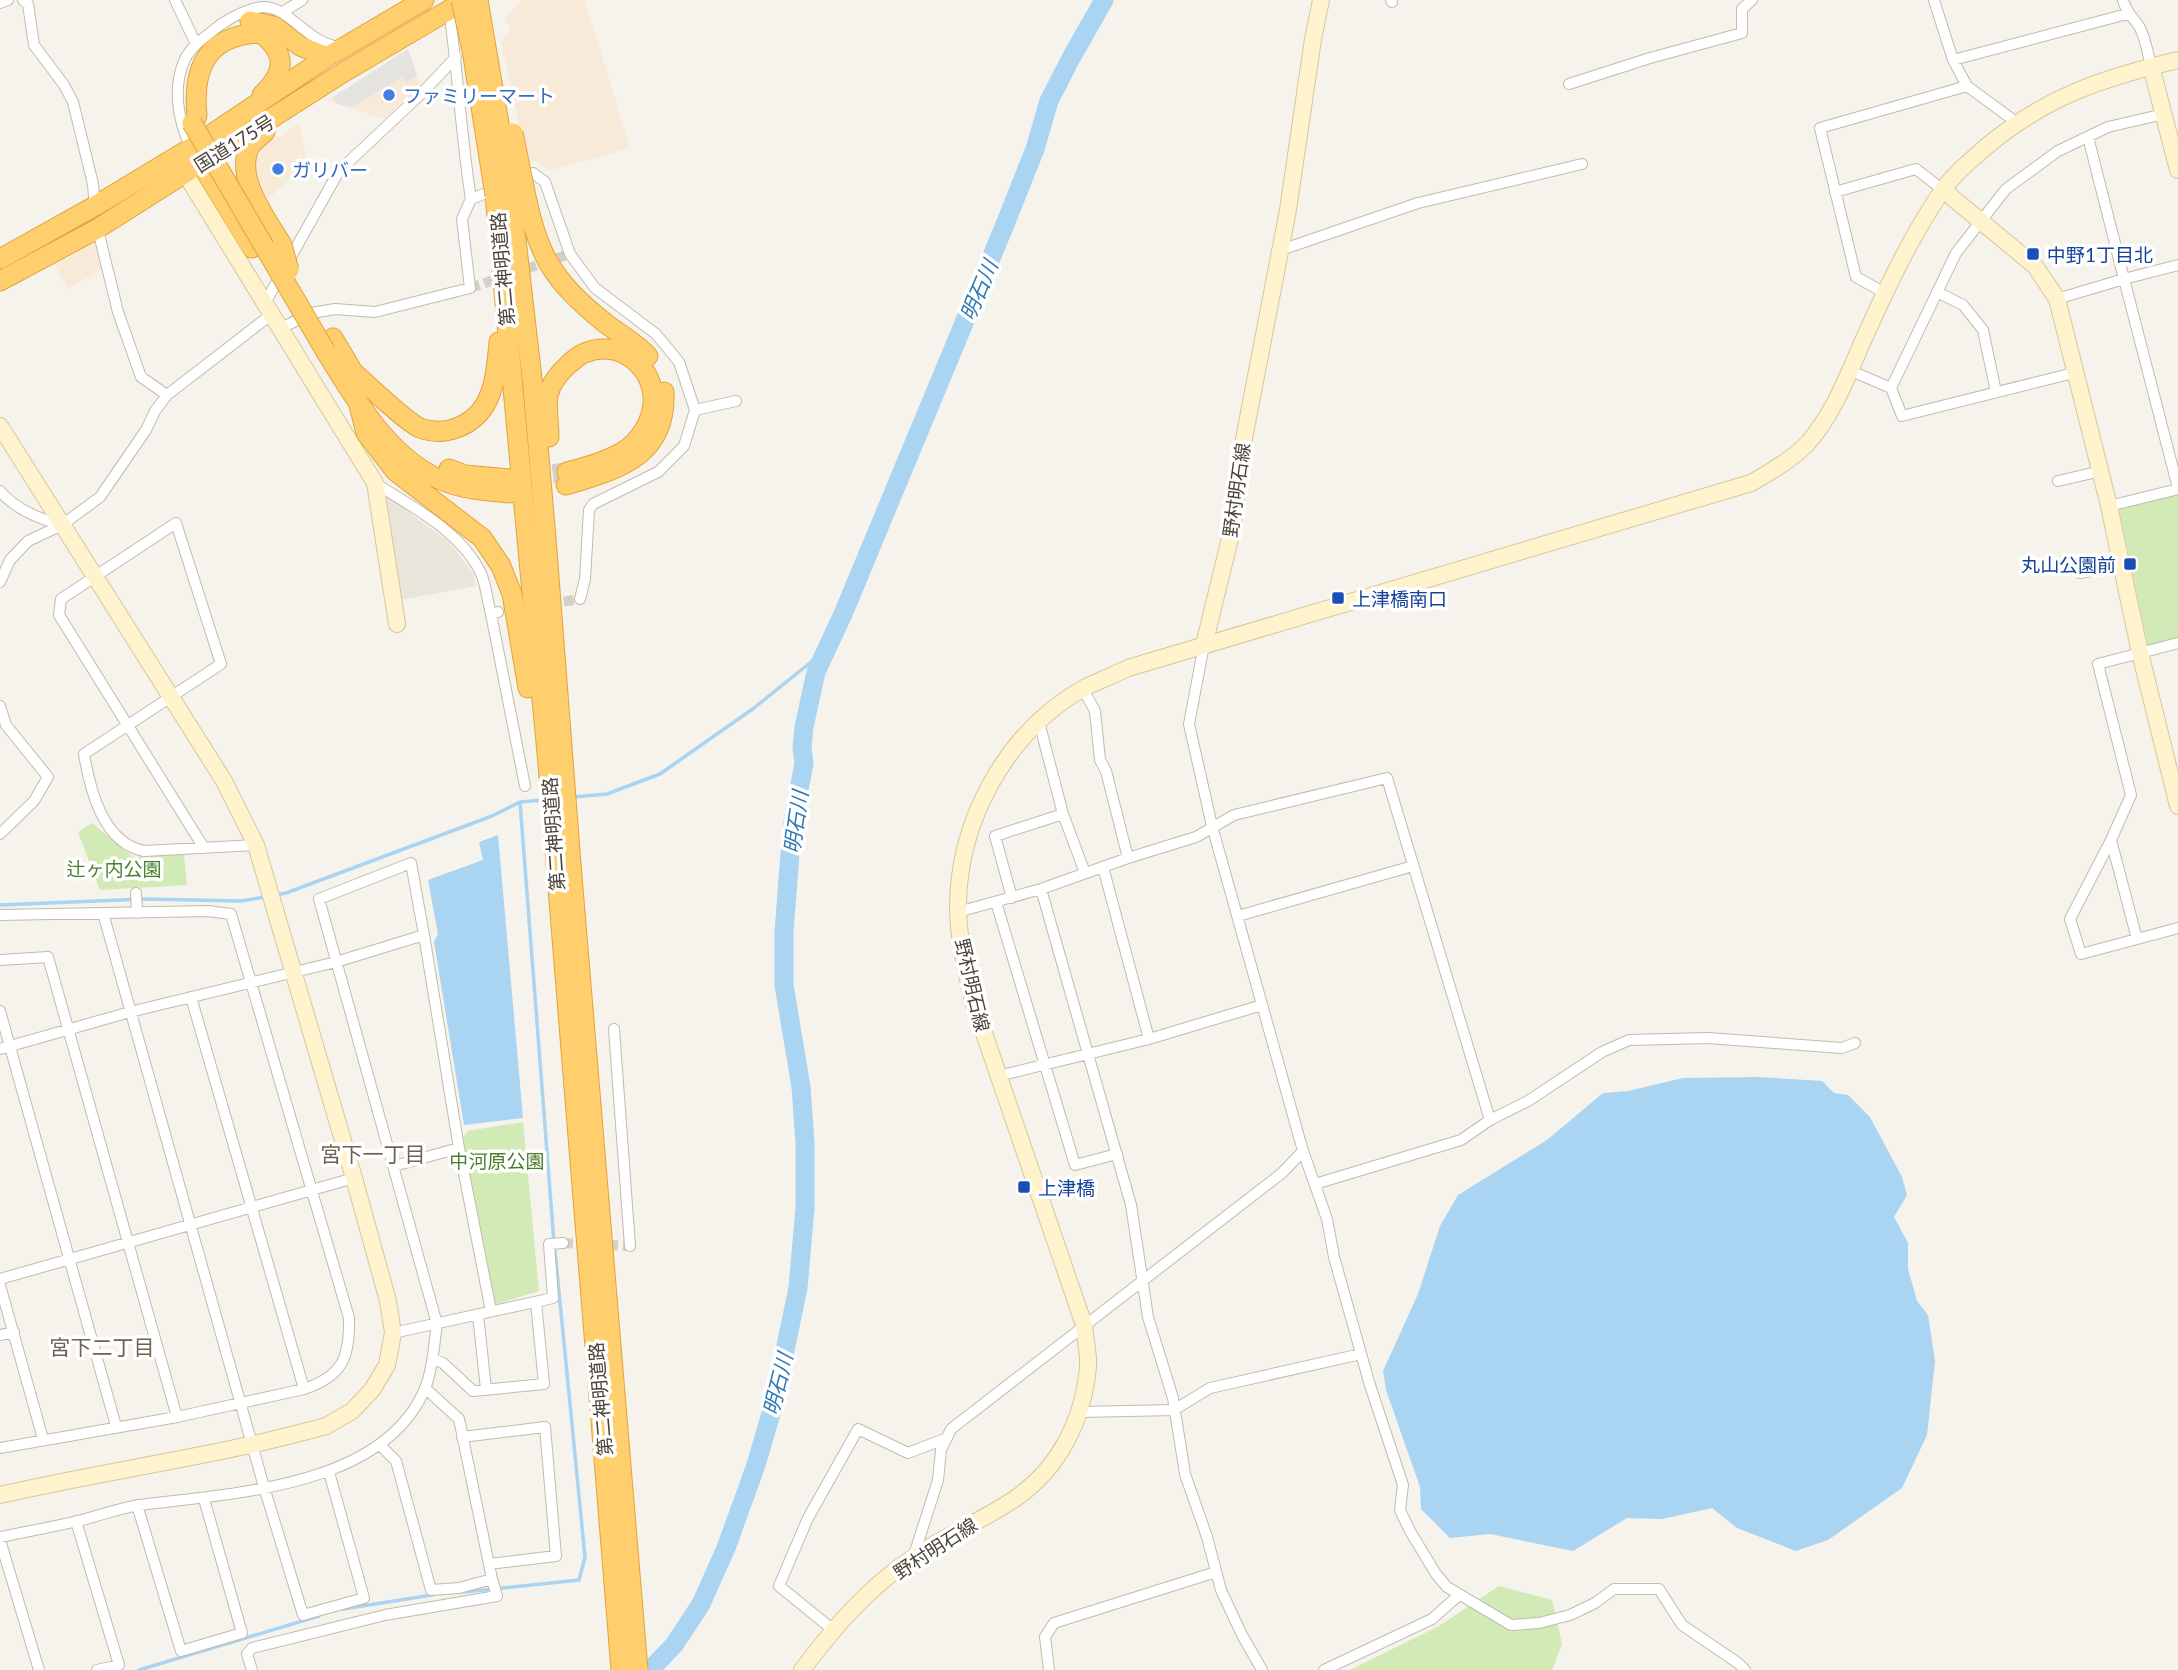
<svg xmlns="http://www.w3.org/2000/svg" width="2178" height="1670" font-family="Lato,'Noto Sans JP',sans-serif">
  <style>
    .residential { fill: #eae5da }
    .commercial { fill: #f7ead8 }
    .green { fill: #d2eab5 }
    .parking { fill: #e5e3e0 }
    .water { fill: #a9d4f2 }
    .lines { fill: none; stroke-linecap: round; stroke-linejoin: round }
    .stream { stroke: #a9d4f2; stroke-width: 3.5 }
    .river { stroke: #a9d4f2; stroke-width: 19 }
    .street-tunnel { stroke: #d4d0c8; stroke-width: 10; stroke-dasharray: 10 5; stroke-linecap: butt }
    .highway-tunnel { stroke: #d4d0c8; stroke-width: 19; stroke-dasharray: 19 10; stroke-linecap: butt }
    .street-casing { stroke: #c2bbae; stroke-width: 12 }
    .secondary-casing { stroke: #d6c79b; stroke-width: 18 }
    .highway-casing { stroke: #e0a43c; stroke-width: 21 }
    .street { stroke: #fff; stroke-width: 10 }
    .secondary { stroke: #fff3cd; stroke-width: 16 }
    .highway { stroke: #ffcf6e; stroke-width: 19 }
    .highway-bridge-casing { stroke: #e0a43c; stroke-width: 21; stroke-linecap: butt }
    .highway-bridge { stroke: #ffcf6e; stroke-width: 19 }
    .shop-dot { fill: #3f7fe0; stroke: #fff; stroke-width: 2.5 }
    .transit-dot { fill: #1a4fb4; stroke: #fff; stroke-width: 2.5 }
    .labels { text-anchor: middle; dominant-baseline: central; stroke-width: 7; stroke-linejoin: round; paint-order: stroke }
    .shop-label { font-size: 19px; fill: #366cbe; stroke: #fff; text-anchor: start }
    .street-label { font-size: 19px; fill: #4b4439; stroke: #fff }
    .transit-label { font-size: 19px; fill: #164399; stroke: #fff; text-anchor: start }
    .park-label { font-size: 19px; fill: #4a7f2a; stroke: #fff }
    .water-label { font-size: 21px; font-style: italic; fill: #2e7ab2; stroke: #fff }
    .neighbourhood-label { font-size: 21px; fill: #6e6250; stroke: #fff }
  </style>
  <rect width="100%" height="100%" fill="#f6f3ec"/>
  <path class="residential" d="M384,494L450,543L474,575L476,586L401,600Z"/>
  <path class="commercial" d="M521,0H585L630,148L549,171L538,161H527L501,42L511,29L505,20Z
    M408,49L420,83L385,119L327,101Z
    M299,123L307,163L268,199L259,182L256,168L257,158L263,148Z
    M96,242L102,269L68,289L55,265Z"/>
  <path class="green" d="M2178,494V639L2148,647L2119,509Z
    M92,823L133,857L184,854L187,885L100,890L78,832Z
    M523,1122L539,1291L497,1304L492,1300L463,1138L467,1131Z
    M1499,1586L1552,1600L1562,1644L1552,1670H1350L1439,1626Z"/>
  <path class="parking" d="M408,49L417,76L406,83L402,77L353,107L338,104L333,97Z"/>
  <path class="water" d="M498,835L523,1118L464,1125L434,942L438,934L428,880L483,860L479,842Z
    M1759,1077L1822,1081L1834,1093L1848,1095L1870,1117L1902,1177L1907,1195L1894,1217L1908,1243V1269L1917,1301L1928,1315L1935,1361L1927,1435L1902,1488L1828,1540L1796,1551L1737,1528L1712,1508L1662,1519L1627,1518L1573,1551L1490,1534L1450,1538L1421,1509L1420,1487L1386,1390L1383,1371L1418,1294L1440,1226L1458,1195L1547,1140L1603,1093L1628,1091L1683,1078Z"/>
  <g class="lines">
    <path class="stream" d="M573,797L607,794L660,774L754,708L826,650
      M520,802L554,1243
      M276,895L286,893L492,816L520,802L544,800
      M0,905L145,899L241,901L265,897
      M464,1592L579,1580L585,1557L555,1251
      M343,1609L432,1595
      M139,1670L319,1616"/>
    <path class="river" d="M650,1670L674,1645L701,1604L726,1548L756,1465L774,1403L798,1288L805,1208V1143L801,1087L784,985V932L792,827L804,763L802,748L804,727L816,672L843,614L1006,222L1035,149L1049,101L1071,58L1104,0"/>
    <path class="street-tunnel" d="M470,288L570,254
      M549,604L580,599
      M563,1243L630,1246"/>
    <path class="highway-tunnel" d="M524,477L567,472"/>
    <g class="street-casing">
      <path id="street" d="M23,0L28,4L34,45L64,85L73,102L93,184L95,210
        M175,0L196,44
        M1391,0L1392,2
        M1934,0L1953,60L1967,86L2016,122
        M2123,0C2127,15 2133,16 2140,28C2146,40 2148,54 2151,66
        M0,3L8,0
        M449,10C458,73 461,136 471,199L496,189
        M283,12L302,0
        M1953,60L2127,14
        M1569,84L1650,58L1742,33V9L1752,0
        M191,148C178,121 172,87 185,59C192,45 208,35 220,25C232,17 249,7 265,7C291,9 306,42 339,47
        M521,178L533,173L545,182L570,254L595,288L656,334L679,362L695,410
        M1835,192L1916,169L1943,190
        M97,226L118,312L141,377L167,395
        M1278,251L1418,203L1582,164
        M2178,265L2124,279L2178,488
        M1937,292L1963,305L1983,330L1996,392
        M1885,293L1856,277L1820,128L1967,86
        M2057,299L2124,279L2088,137
        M265,303L339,171L424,91L456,57
        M281,328L312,313L335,309L375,312L470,288L462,219L471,199
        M1849,370L1891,388L1902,416L2077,372
        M1891,388L1956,253L2006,189L2058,151L2108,127L2164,114
        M2058,481L2101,471
        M375,483C412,507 459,530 480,571C486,583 487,600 491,614L498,612
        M0,491C15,509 39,519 62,525
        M2109,506L2178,489
        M2079,573L2122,566
        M0,582L10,560L28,541L62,525L100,497L146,430L155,411L167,395L272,314
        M580,599L585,579L589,510L593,504L658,472L684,446L695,410L736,401
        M491,614L525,786
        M2178,643L2098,664L2131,795L2111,840L2070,919L2081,954L2178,928
        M1204,645L1189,724L1212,826L1303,1151L1327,1219L1334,1257L1369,1382L1403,1485L1400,1510L1410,1531L1436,1574L1447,1587L1511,1625L1539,1623L1570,1615L1595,1603L1614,1589H1659L1682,1625L1738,1663L1745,1670
        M1083,689L1095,711L1100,760L1106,771L1128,858
        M0,706L6,725L48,777L34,801L0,834
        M1039,722L1063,814L1085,873
        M2111,840L2137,939
        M204,848L59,615L61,599L176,523L221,664L84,754C90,790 103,843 144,851L256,845
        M1103,867L1149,1039
        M1041,889L1131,1205L1148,1317L1173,1398L1185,1474L1207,1537L1221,1590L1242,1635L1262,1670
        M136,893L137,913
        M1012,898L995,836L1063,814
        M996,902L1075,1165L1117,1154
        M958,912L1041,889L1128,858L1196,837L1234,815L1387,778L1490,1120L1528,1101L1602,1052L1629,1040L1708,1038L1842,1048L1855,1043
        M103,913L264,1487L303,1615L364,1598L329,1472
        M0,915L208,911L231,914L349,1318C350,1357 343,1376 304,1389L177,1417L0,1448
        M1238,916L1413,866
        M0,960L48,957L177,1417
        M191,997L304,1389
        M0,1011L116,1426
        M614,1029L630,1246
        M0,1049L130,1012L336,962L424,935L459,1148L394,1166
        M998,1076L1149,1039L1262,1005
        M459,1148L491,1311
        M1315,1184L1461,1140L1490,1120
        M0,1279L354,1178
        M0,1285L43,1439
        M478,1315L486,1389
        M393,1333L553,1298L549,1244L563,1243
        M0,1335L14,1332
        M433,1359L443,1363L473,1391L544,1384L536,1302
        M1081,1412L1174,1410L1210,1388L1361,1354
        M462,1437L545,1427L556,1556L489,1564
        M380,1445L396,1461L431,1590L459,1588L492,1579L459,1419L425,1388
        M137,1505L181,1651L242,1633L204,1499
        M76,1521L119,1665L97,1670
        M0,1537C26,1532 52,1527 78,1521C99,1516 119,1508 140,1505C231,1493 386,1488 426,1386C433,1367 434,1344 437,1324L319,899L411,863L424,935
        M0,1540L39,1670
        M913,1558L938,1480L941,1450L951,1429L1282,1173L1303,1151
        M832,1629L779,1586L808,1518L858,1429L908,1453L947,1438
        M252,1670L247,1654L252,1648L385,1615L497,1596L492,1579
        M1049,1670L1045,1637L1054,1623L1216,1572
        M1324,1670L1432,1619L1459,1595"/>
    </g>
    <g class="secondary-casing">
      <path id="secondary" d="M2151,66L2178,170
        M180,165L375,483L397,624
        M1943,190L2035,266L2057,299L2109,506L2140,653L2178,806
        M0,426L224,781L256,845L354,1178L388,1301L393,1333L387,1365L372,1390L352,1411L326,1426C219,1456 108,1470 0,1495
        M1204,645L1233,526L1242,449L1288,210L1313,39L1321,0
        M802,1670C834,1627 869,1587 914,1557C946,1535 984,1520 1016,1498C1060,1467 1083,1420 1088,1367C1089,1354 1085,1339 1084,1325L973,1001C966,971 959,941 958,911C957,822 1006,732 1084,688C1098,681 1114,675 1128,668L1751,483C1771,472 1791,460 1807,444C1835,413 1850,369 1867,332C1889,283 1912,235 1942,191C1954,174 1971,160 1987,146C2047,96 2103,78 2178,60"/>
    </g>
    <g class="highway-casing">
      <path id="highway" d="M250,21L274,26L300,46L327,57
        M197,116C192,66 208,35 261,33C287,54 286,71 262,95
        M265,132C260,137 252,142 249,148C235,179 267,219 282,245
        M195,154L252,248
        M523,182C537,252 548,277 605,323C618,333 636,343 648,356
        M510,188L533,387L546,538L571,864L638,1670
        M495,195L548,764L621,1670
        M0,259L95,206L191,148L327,57L424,0
        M0,281L97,229L344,72L466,0
        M333,338L352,370
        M326,352C356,400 390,461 446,482C467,490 488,491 510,493
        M354,373C368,385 406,422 420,428C444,437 471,427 485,405C496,386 497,362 499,342
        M359,405L366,433L395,471L482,538L501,566L512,594L528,688
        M549,437C549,424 546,407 548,395C551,383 560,372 569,364C615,319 687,384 635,442C621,458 587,467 567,472
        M449,469L465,475L509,479
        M566,485C618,469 667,457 664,392"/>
    </g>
    <use href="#street" class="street"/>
    <use href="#secondary" class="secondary"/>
    <use href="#highway" class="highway"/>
    <g class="highway-bridge-casing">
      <path id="highway-bridge" d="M461,0L472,50L495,195
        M478,0L510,188
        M192,123L326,352
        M513,133L523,182
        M282,245L289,270"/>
    </g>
    <use href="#highway-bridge" class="highway-bridge"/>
  </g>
  <g class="shop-dot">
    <circle cx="389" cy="95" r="7"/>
    <circle cx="278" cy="169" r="7"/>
  </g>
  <g class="transit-dot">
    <rect x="2026" y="247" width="14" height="14" rx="3.5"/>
    <rect x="2123" y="557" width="14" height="14" rx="3.5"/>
    <rect x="1331" y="591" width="14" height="14" rx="3.5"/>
    <rect x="1017" y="1180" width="14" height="14" rx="3.5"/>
  </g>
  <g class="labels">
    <g class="shop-label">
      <text x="403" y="95">ファミリーマート</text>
      <text x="292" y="169">ガリバー</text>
    </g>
    <g class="street-label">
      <text transform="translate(234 143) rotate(-32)">国道175号</text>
      <text transform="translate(502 269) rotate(-95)">第二神明道路</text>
      <text transform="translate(1236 490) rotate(-82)">野村明石線</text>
      <text transform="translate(553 834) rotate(-94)">第二神明道路</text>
      <text transform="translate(973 985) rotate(77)">野村明石線</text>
      <text transform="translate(600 1399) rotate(-95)">第二神明道路</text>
      <text transform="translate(935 1548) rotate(-33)">野村明石線</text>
    </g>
    <g class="transit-label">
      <text x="2047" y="254">中野1丁目北</text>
      <text x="2116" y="564" text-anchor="end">丸山公園前</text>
      <text x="1352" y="598">上津橋南口</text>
      <text x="1038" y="1187">上津橋</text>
    </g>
    <g class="park-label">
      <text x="114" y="868">辻ヶ内公園</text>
      <text x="497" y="1160">中河原公園</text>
    </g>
    <g class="water-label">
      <text transform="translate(978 290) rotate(-67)">明石川</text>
      <text transform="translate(795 822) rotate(-82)">明石川</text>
      <text transform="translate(777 1384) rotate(-76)">明石川</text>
    </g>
    <g class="neighbourhood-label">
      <text x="373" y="1153">宮下一丁目</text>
      <text x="102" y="1346">宮下二丁目</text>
    </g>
  </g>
</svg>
